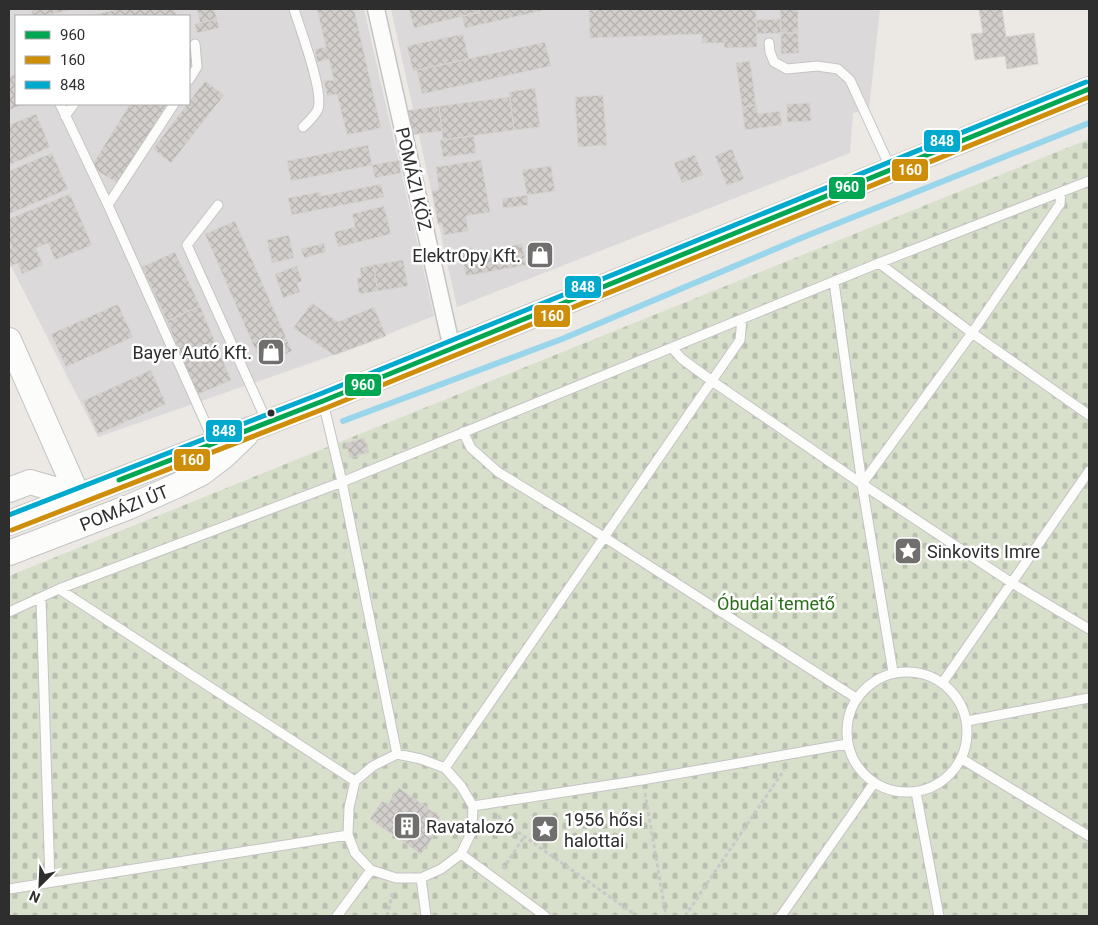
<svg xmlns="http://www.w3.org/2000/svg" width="1098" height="925" font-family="Roboto,sans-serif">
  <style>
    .industrial { fill: #dcd9db; fill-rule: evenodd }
    .cemetery { fill: url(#cemetery-stones) }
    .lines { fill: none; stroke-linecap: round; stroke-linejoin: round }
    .stream { stroke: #99d6ec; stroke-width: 6 }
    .building { fill: url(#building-cross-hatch); stroke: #d7d4d0 }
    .lane-casing { stroke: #c5c4c5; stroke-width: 11 }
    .street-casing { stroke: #c5c4c5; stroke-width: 19 }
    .secondary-casing { stroke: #c5c4c5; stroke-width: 26 }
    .path { stroke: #c9c9c8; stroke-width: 3; stroke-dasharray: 4 2.5; stroke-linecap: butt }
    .lane { stroke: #fcfcfb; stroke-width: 9 }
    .street { stroke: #fcfcfb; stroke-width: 16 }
    .secondary { stroke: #fcfcfb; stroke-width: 24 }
    .bus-1-casing { stroke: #fff; stroke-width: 9 }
    .bus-2-casing { stroke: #fff; stroke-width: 9 }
    .bus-3-casing { stroke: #fff; stroke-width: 9 }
    .bus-1 { stroke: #00a651; stroke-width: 5 }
    .bus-2 { stroke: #cf8e09; stroke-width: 5 }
    .bus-3 { stroke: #00a9ce; stroke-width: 5 }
    .bus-dot { fill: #2e2e2e; stroke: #fff; stroke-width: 2 }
    .labels { text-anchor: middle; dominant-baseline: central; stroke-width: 5; stroke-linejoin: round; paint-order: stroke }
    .street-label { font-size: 18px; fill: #2e2e2e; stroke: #fff }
    .poi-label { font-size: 18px; fill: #2e2e2e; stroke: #fff; text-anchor: start }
    .park-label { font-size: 18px; fill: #2c6e1b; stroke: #fff }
    .line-badge { stroke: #fff; stroke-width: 2 }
    .badge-label { font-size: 14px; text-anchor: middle; font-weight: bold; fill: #fff }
  </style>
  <defs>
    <pattern id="cemetery-stones" width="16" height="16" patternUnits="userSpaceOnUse" patternTransform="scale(1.25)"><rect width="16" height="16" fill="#d8e0cc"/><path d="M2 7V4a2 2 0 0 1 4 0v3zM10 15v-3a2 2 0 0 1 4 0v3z" fill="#bac0b0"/></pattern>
    <pattern id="building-cross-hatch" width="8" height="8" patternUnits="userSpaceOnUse" patternTransform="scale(1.25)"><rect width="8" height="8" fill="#d1cecb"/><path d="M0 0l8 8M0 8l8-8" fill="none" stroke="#b4b1af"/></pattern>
  </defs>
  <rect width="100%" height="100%" fill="#ece8e4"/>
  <path class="industrial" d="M9,9H364L434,316L334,355L98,437L9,262ZM16,16H189V104H16Z
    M391,9H880L869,109L853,113L850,153L457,307Z"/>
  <path class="cemetery" d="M1089,139V916H9V576Z"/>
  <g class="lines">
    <path class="stream" d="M343,421L562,339L806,236L1089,123"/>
  </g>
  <path class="building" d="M31,9H74L43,16H33Z
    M118,9H174L177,16H90Z
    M197,9H214L217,19L200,23Z
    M317,9H354L381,128L347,135L337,94L327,96L324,81L334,80L329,59L317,62L315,49L326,47Z
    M409,9H479L480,12L414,28Z
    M479,9H541V11L465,28L462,16L480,12Z
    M628,9H756L757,47L724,48V43H702V34L590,38L589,10Z
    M780,9H798V33H781Z
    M979,9H1002L1006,37L1034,33L1038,64L1007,69L1005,56L975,60L971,34L983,33Z
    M217,19L219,28L197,33L195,24Z
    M780,19L781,33L757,34L756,20Z
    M781,33H798L799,53L781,54Z
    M463,34L469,59L413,71L407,46Z
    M545,42L551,66L422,94L417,70Z
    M189,44L195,59L189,69Z
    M750,61L756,105L742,107L736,63Z
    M16,74V104H24L9,110V77Z
    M205,81L224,95L171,163L153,149Z
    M535,88L540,127L514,130L509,92Z
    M603,95L607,145L578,147L575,97Z
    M510,97L514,130L443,140L439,106Z
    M810,103L811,121L787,122V104Z
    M130,104H167L119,184L91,167Z
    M756,105L758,114L780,111L782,125L745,130L742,107Z
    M439,106L442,131L408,135L404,111Z
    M36,114L50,147L9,165V125Z
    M474,136L476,153L443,157L440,140Z
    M368,145L372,165L291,181L287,161Z
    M732,149L744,179L727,186L715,156Z
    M52,153L68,189L9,214V171Z
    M695,155L703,175L682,183L674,163Z
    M399,160L401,173L375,178L372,165Z
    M481,160L490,212L466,216L468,231L444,235L442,223L438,224L432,191L439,190L436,167Z
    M551,166L555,191L527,195L522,170Z
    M381,184L384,197L292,215L288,198L320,192L321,196Z
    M70,194L92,245L55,260L48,243L36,248L43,265L22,274L18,263L9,267V249L12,248L9,240V219Z
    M527,195L528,205L503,208L502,199Z
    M384,206L391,234L338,247L334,232L355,227L352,214Z
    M235,221L292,351L262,365L205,234Z
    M289,235L294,258L272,263L267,240Z
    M324,243L326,252L304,258L301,249Z
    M522,244L526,265L466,276L461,250L472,248L473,252Z
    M175,252L200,306L167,321L142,267Z
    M403,260L408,286L378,291L373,265Z
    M373,265L378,291L359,294L357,278H361L360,268Z
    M297,266L302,281L297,283L300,292L283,298L275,274Z
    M312,303L338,322L374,307L386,336L334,355L293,328Z
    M118,304L133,337L66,367L51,334Z
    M200,306L231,380L197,395L167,321Z
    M151,370L166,404L98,434L83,401Z
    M364,438L369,452L350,458L346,443Z
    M399,788L440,817L429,834L433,837L421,854L370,819L382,801L387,805Z"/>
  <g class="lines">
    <g class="lane-casing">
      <path id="lane" d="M294,9C300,29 324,91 318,109C315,116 308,122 303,127
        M769,43L770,52L774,62L787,69L817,66L838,69L850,80L891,169
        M189,80L197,67L195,44
        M60,104L108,205L214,442
        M65,116L74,104
        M108,205L174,104
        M218,205L187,245L267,422
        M879,263L972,333L1089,415
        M834,282L862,484L893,672
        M672,348L682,359L712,381L862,484L1012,583L1089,629
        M323,402L342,482L397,754
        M463,432L471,448L498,472L604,537L856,698
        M862,484L972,333L1060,204L1061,192
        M59,589L355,781
        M41,598L50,882
        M9,612L59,589L342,482L879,263L1089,181
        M847 732a60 60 0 1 1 120 0a60 60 0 1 1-120 0Z
        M943,682L1089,471
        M967,721L1089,698
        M397,754L421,759L445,768L461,786L473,806L472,831L461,854L441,869L421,878H396L371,870L355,853L348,835L349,808L355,781L373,766Z
        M962,759L1089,836
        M445,768L740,340L742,319
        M916,792L939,916
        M473,806L642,780L847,744
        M461,854L545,916
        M421,878L426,916
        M9,889L348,835
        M337,916L371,870
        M781,916L874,783"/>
    </g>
    <g class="street-casing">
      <path id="street" d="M376,9L452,349"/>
    </g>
    <g class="secondary-casing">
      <path id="secondary" d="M9,340L78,496
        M9,490L30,482L78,496
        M9,523L323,401L1089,89
        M9,553L129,507L176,486L202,473L223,457L246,435"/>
    </g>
    <path class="path" d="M645,793L666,916
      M499,815L501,820L637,916
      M503,869L524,837
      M387,916L393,891
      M685,916L784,770"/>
    <use href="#lane" class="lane"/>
    <use href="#street" class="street"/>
    <use href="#secondary" class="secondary"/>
    <g class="bus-1-casing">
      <path id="bus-1" d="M119,480L323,401L1089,89"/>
    </g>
    <g class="bus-2-casing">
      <path id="bus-2" d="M12,530L326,408L1089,97"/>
    </g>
    <g class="bus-3-casing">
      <path id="bus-3" d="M9,515L320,394L1086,82"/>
    </g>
    <use href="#bus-1" class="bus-1"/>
    <use href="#bus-2" class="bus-2"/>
    <use href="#bus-3" class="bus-3"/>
  </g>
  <defs>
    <g id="shop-square" transform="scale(1.4375)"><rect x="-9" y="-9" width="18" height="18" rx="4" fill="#706f6e" stroke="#fff"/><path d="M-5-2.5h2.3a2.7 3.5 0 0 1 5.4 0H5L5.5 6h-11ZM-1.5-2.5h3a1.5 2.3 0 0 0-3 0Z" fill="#fff"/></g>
    <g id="sight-square" transform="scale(1.4375)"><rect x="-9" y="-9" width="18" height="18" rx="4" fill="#706f6e" stroke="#fff"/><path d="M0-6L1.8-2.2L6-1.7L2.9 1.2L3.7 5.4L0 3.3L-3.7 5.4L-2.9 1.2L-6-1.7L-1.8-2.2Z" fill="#fff"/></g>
    <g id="building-square" transform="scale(1.4375)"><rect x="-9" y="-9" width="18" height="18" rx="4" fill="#706f6e" stroke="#fff"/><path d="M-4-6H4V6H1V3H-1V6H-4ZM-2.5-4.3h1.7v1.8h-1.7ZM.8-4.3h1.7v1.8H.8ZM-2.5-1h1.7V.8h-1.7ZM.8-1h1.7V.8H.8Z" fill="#fff"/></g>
  </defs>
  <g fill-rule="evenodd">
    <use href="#shop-square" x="540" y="255"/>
    <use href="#shop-square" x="271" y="352"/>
    <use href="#sight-square" x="908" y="551"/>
    <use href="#building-square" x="407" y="826"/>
    <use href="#sight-square" x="545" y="829"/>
  </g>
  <circle class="bus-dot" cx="271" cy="413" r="4.5"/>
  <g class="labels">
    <g class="street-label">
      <text transform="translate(414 179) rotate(77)">POMÁZI KÖZ</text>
      <text transform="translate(124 508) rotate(-22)">POMÁZI ÚT</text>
    </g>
    <g class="poi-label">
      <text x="521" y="255" text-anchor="end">ElektrOpy Kft.</text>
      <text x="252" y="352" text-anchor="end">Bayer Autó Kft.</text>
      <text x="927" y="551">Sinkovits Imre</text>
      <text x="564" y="819">1956 hősi<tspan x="564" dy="21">halottai</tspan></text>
      <text x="426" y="826">Ravatalozó</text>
    </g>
    <g class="park-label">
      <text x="776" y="603">Óbudai temető</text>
    </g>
  </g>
  <g class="line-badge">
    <rect x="923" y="129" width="38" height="24" rx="5" fill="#00a9ce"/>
    <rect x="891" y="158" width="38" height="24" rx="5" fill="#cf8e09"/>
    <rect x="828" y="176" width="38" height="24" rx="5" fill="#00a651"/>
    <rect x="564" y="275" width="38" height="24" rx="5" fill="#00a9ce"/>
    <rect x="533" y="304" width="38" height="24" rx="5" fill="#cf8e09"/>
    <rect x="344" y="373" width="38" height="24" rx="5" fill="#00a651"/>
    <rect x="205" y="419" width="38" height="24" rx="5" fill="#00a9ce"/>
    <rect x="173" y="448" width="38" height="24" rx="5" fill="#cf8e09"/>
  </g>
  <g class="badge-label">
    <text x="942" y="146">848</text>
    <text x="910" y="175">160</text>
    <text x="847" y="192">960</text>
    <text x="583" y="292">848</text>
    <text x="552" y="321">160</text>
    <text x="363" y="390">960</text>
    <text x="224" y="436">848</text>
    <text x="192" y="465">160</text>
  </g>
  <rect width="1098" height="925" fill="none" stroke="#2e2e2e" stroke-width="20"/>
  <rect x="15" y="15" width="175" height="90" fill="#ffffff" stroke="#ababab"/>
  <rect x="25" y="31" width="25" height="8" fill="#00a651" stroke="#ababab"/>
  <text x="60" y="40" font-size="15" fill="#2e2e2e">960</text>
  <rect x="25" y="56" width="25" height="8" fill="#cf8e09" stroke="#ababab"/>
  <text x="60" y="65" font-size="15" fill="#2e2e2e">160</text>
  <rect x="25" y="81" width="25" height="8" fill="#00a9ce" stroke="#ababab"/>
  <text x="60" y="90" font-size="15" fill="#2e2e2e">848</text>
  <g transform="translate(40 885) rotate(204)" stroke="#ffffff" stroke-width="4" paint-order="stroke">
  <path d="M0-4L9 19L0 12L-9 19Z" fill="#2e2e2e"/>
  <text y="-8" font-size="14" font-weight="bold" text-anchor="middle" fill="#2e2e2e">N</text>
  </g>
</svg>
